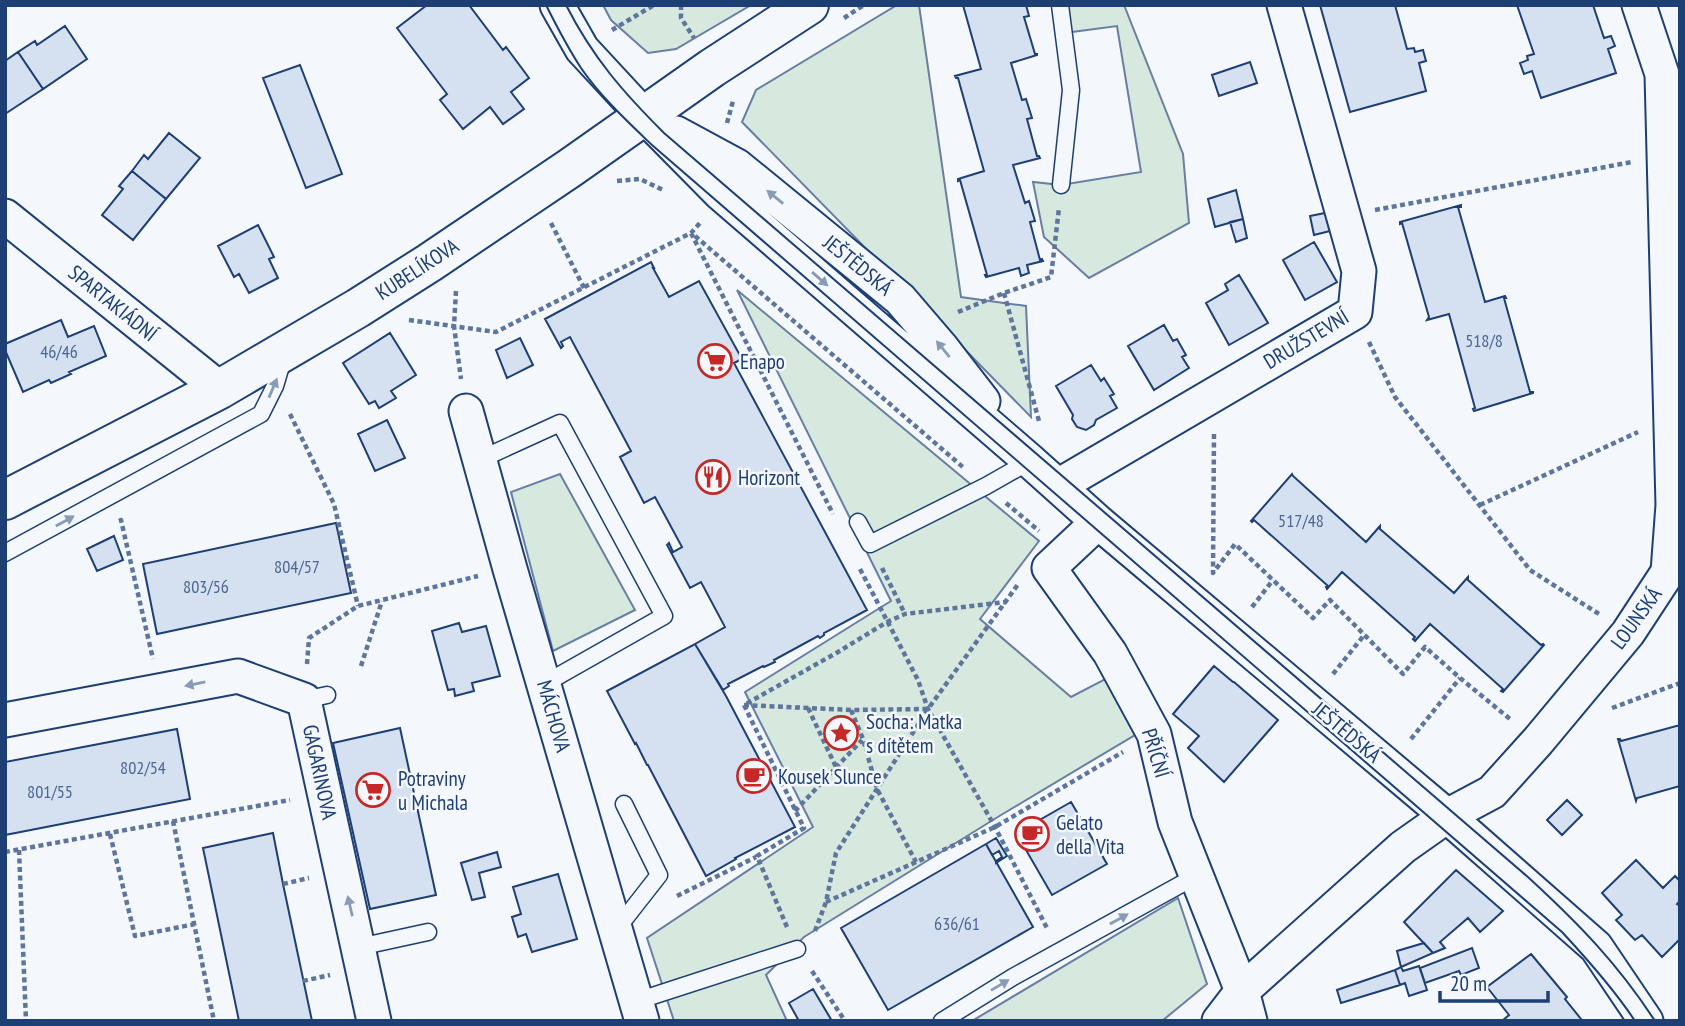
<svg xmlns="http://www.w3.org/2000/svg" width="1685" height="1026" font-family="'PT Sans Narrow',sans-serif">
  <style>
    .green { fill: #d7e8df; stroke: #687fa3; stroke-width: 2 }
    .building { fill: #d5e0f0; stroke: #1d3f73; stroke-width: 2 }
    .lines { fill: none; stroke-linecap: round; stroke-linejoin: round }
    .lane-casing { stroke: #1d3f73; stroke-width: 19 }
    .street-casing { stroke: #1d3f73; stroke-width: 37 }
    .secondary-casing { stroke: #1d3f73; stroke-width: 42 }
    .path { stroke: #5e769c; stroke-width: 4.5; stroke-dasharray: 5 3.5; stroke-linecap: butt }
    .lane { stroke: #f4f7fb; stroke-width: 16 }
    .street { stroke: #f4f7fb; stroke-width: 33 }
    .secondary { stroke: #f4f7fb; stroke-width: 38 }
    .tram { stroke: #1d3f73; stroke-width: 2 }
    .oneway { fill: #889bb7 }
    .labels { text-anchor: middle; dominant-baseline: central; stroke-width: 5; stroke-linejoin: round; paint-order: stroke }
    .number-label { font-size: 18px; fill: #4b6792 }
    .street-label { font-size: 21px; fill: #1d3f73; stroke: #f4f7fb }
    .poi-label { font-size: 21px; fill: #1d3f73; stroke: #f4f7fb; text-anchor: start }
  </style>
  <rect width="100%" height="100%" fill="#f4f7fb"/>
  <path class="green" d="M603,5H751L676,49L648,53L611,20Z
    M897,5H919L961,297L1026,306L1031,417L742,122L756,90Z
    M1068,5H1124L1183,154L1189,223L1089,278L1044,237L1033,182L1061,185L1141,172L1117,26L1064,33Z
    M737,290L1039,541L980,619L1071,697L1113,675L1140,732L1001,815L804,937L766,975L787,1021H674L647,938L813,827L745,692L891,601Z
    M560,474L635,610L553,651L511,492Z
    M1178,898L1207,984L1162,1021H972Z"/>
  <path class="building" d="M427,5H469L503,50L506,47L529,78L511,92L524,109L503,124L490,107L463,129L440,100L447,94L397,28Z
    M963,5H1026L1029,16L1024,17L1035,54H1037V55L1011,63L1022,100L1026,99L1032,118L1027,119L1037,156H1039L1040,158L1013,165L1025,203L1029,201L1035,221L1030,222L1040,260L1042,259L1043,261L1027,265L1029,273L1021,276L1019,268L986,277L985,275H987L960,180L958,181V179L984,171L958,78H956L955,76L981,69Z
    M1320,5H1395L1407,49L1414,48L1415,52L1423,50L1426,61L1419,63L1426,91L1350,112Z
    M1517,5H1593L1604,38L1611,36L1615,46L1608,49L1616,73L1541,98L1532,71L1524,74L1520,63L1528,60L1527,56L1534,54Z
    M65,26L87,59L43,89L18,52L35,41L37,45Z
    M18,52L43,89L5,114V61Z
    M1250,62L1257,83L1219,96L1212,75Z
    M300,65L342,174L306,188L263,78Z
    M169,133L200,158L166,199L132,171L144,155L148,159Z
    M132,171L166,199L133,240L102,215L123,189L119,186Z
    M1236,190L1243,219L1215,227L1208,199Z
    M1461,205V207H1458L1485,302L1505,296L1506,298H1504L1530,392H1533V393L1474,411L1473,409L1475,408L1449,314L1427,320L1429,317L1402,223L1400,224V222Z
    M1325,213L1330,231L1314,235L1310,216Z
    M1243,219L1247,238L1236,242L1230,222Z
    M258,225L274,257L269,259L278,278L249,293L239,274L234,277L218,246Z
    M1314,242L1337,282L1305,300L1283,260Z
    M651,262L654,268H653L669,297L699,281L742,359L734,363L867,610L824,633V635L820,638L818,636L774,660L775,662L764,667L763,666L728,684L729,686L723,690L695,644L725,627L701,582L690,588L667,545L669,543L673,552L682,547L655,497L644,503L620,457L631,451L570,337L561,342L563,346L561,348L545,319Z
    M1239,275L1268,323L1229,345L1206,303L1228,290L1225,284Z
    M61,320L68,337L94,326L106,356L69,372L71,374L51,383L49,380L23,392L5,350V344Z
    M1164,325L1173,341L1177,339L1186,355L1182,357L1189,368L1154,390L1128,346Z
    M390,333L416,375L391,391L396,398L379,408L375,401L369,404L343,363Z
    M520,338L533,365L507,378L496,350Z
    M1091,365L1101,381L1104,378L1114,394L1110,396L1117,408L1096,420L1094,425L1086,430L1077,427L1072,419L1073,415L1056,386Z
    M387,420L405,458L375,471L358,434Z
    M1292,474L1293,476L1366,542L1380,526V529L1454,593L1468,577V580L1541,645L1543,644L1544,645L1503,692L1501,691L1503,689L1430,624L1415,641L1413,639L1415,637L1342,572L1327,589L1326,587L1328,586L1254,520L1252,522L1251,521Z
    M336,523L351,593L157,634L143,564Z
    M114,536L123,560L97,571L87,549Z
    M459,623L462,632L486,626L500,676L472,683L474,691L455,696L454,689L448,690L432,631Z
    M695,644L726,696L795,827L735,858L736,859L706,876L648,765H647L636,743L635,744L607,691Z
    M1214,666L1233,682H1234L1278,720L1224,782L1188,748L1199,736L1173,714Z
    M1680,725V786L1637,798L1636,801L1618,739H1620L1621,741Z
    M400,728L436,895L370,909L333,743Z
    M177,729L190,799L5,835V762Z
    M1567,800L1582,815L1562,835L1547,820Z
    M1071,802L1107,864L1052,895L1026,850L1028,848L1027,829L1025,830L1024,829Z
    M273,833L283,884L312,1021H239L203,848Z
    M996,838L1007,856L996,863V861L1002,857L999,851L992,855L986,844Z
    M986,844L1033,927L888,1010L841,928Z
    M497,852L501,867L479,873L485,897L472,900L461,863Z
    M1636,860L1663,888L1675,876L1680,881V901L1677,904L1680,906V939L1662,957L1642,935L1635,940L1616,920L1622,915L1602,893Z
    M1456,870L1503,911L1480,932L1468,918L1440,942L1445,948L1433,953L1404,922Z
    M558,874L577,939L532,952L526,934L518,937L512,917L521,914L513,887Z
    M1424,943L1433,953L1401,967L1397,951Z
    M1472,948L1479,968L1461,975L1459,971L1425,983L1420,968Z
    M1531,954L1567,997L1565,999L1581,1019L1578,1021H1502L1509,1015L1487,987Z
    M1419,966L1427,990L1409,996L1405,983L1400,985L1395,970L1401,967L1403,971Z
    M1395,970L1400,985L1341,1003L1337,990Z
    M813,989L832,1021H799L789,1003Z"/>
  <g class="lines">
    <g class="lane-casing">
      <path id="lane" d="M1060,5L1071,90L1061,185
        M479,460L560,423L664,616L544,684
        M858,522L870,544L986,486L1030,461
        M5,553L261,414L275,386L283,359
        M304,700L327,695
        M616,930L659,875L624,804
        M359,947L428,932
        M637,1001L797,949
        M942,1021L1013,977L1196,876"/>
    </g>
    <g class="street-casing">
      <path id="street" d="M557,5L582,49L644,116L720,193L1030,461L1098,522L1447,816L1596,947L1646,1021
        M676,133L737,166L900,299L942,348L983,401
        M5,216L220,389
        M466,411L510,569L642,1021
        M1058,486L1355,312L1359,271L1284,5
        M1098,522L1049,568L1110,653L1154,734L1175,822L1242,991L1250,1021
        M5,720L238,676L304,700L374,1021
        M1219,1021L1242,991L1403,847L1447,816L1492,792L1538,741L1628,633L1668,572L1673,505L1662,74L1639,5"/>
    </g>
    <g class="secondary-casing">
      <path id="secondary" d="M5,500L220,389L358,308L429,263L570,168L712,68L809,5"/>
    </g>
    <path class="path" d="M681,5V18L694,38
      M844,18L864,5
      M612,30L654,5
      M727,123L733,101
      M617,181L640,179L665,191
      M1375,210L1632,162
      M551,223L584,288
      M691,233L833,514
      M695,236L964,468
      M456,291L454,326L461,379
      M1004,293L1039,421
      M958,312L1004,293L1051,277L1059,208
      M409,320L496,332L691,233L700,223
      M1369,342L1395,397L1530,570L1599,614
      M290,414L334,504L358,606
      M1214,434L1213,573L1235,544L1313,618L1330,600L1403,674L1425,647L1460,678L1510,719
      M1006,503L1039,531
      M1480,505L1638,432
      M119,521L121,520L153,659
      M882,568L905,614
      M860,569L918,680L928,709L995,827L1048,930
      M1252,607L1273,580
      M307,664L309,638L358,606L478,576
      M361,666L382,601
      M1333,674L1365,634
      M744,705L851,710L928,709
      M808,708L836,767
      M1612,708L1680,683
      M851,710L863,739L877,789L916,862
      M1411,739L1460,678
      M795,811L862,740
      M173,821L214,1021
      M110,834L135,936L195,924
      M19,850L26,1021
      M5,852L290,800
      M283,884L309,878
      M677,896L756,857
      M826,902L995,827L1123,752
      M787,927L757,856L804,828L744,705L838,652L887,622L905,614L1006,602
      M815,931L826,902L836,853L928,709L1019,583
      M812,971L845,1021
      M303,981L330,975"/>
    <use href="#lane" class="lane"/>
    <use href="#street" class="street"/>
    <use href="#secondary" class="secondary"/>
    <path class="tram" d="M546,5C557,27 568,48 581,68C601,97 627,121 652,145L1562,932C1588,960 1614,989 1635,1021
      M566,5C593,58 623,92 664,133L1529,878C1579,924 1618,964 1655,1021"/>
  </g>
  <defs><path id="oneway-solid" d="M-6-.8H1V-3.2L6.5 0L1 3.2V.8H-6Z" transform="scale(1.75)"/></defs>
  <g class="oneway">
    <use href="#oneway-solid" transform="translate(775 197) rotate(-141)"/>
    <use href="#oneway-solid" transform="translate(820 279) rotate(41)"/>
    <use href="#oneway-solid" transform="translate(943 349) rotate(-129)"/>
    <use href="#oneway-solid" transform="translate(273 388) rotate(-67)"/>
    <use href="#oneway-solid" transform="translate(65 521) rotate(-29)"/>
    <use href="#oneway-solid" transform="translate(195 684) rotate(169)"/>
    <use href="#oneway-solid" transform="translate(350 906) rotate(-103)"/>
    <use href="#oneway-solid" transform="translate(1119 919) rotate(-29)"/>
    <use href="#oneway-solid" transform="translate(1000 985) rotate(-31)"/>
  </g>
  <defs>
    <g id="supermarket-ring" transform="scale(1.75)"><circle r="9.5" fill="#f4f7fb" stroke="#c62828" stroke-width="1.5"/><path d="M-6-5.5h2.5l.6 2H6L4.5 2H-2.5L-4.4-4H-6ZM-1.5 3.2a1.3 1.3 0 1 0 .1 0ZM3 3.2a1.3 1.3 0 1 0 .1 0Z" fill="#c62828"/></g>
    <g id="restaurant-ring" transform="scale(1.75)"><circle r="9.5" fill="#f4f7fb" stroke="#c62828" stroke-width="1.5"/><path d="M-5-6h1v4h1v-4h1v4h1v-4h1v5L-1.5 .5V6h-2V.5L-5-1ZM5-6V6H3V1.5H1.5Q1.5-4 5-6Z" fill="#c62828"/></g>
    <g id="sight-ring" transform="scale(1.75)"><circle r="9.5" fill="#f4f7fb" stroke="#c62828" stroke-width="1.5"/><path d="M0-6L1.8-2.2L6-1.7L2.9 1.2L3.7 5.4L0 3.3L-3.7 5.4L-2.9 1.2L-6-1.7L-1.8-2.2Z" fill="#c62828"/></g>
    <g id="cafe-ring" transform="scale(1.75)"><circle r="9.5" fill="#f4f7fb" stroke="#c62828" stroke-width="1.5"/><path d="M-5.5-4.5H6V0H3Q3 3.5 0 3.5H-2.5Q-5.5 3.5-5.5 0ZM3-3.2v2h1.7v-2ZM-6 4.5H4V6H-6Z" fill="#c62828"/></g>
  </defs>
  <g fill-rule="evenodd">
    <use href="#supermarket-ring" x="715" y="361"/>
    <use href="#restaurant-ring" x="713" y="477"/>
    <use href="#sight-ring" x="841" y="733"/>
    <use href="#cafe-ring" x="754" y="776"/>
    <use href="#supermarket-ring" x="373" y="790"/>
    <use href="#cafe-ring" x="1032" y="834"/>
  </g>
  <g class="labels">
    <g class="number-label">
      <text x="1484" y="340">518/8</text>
      <text x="59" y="351">46/46</text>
      <text x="1301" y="520">517/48</text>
      <text x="297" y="566">804/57</text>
      <text x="206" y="586">803/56</text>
      <text x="143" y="767">802/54</text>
      <text x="50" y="791">801/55</text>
      <text x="957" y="923">636/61</text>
    </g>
    <g class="street-label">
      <text transform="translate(858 265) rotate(39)">JEŠTĚDSKÁ</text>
      <text transform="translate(417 269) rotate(-33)">KUBELÍKOVA</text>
      <text transform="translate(113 303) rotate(39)">SPARTAKIÁDNÍ</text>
      <text transform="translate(1306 339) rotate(-31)">DRUŽSTEVNÍ</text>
      <text transform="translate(1636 618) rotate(-54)">LOUNSKÁ</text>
      <text transform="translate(554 716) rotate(74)">MÁCHOVA</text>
      <text transform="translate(1347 732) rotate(40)">JEŠTĚDSKÁ</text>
      <text transform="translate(1156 753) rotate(73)">PŘÍČNÍ</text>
      <text transform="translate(320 772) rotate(78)">GAGARINOVA</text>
    </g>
    <g class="poi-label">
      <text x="740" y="361">Enapo</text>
      <text x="738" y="477">Horizont</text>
      <text x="866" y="721">Socha: Matka<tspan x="866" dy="24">s dítětem</tspan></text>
      <text x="778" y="776">Kousek Slunce</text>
      <text x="398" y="778">Potraviny<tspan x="398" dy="24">u Michala</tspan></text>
      <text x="1056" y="822">Gelato<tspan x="1056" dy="24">della Vita</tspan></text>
    </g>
  </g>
  <rect width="1685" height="1026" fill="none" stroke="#1d3f73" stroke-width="14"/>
  <path d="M1440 991v10h108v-10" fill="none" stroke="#1d3f73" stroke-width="3.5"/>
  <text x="1450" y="991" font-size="21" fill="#1d3f73" stroke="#f4f7fb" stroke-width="5" paint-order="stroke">20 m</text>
</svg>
